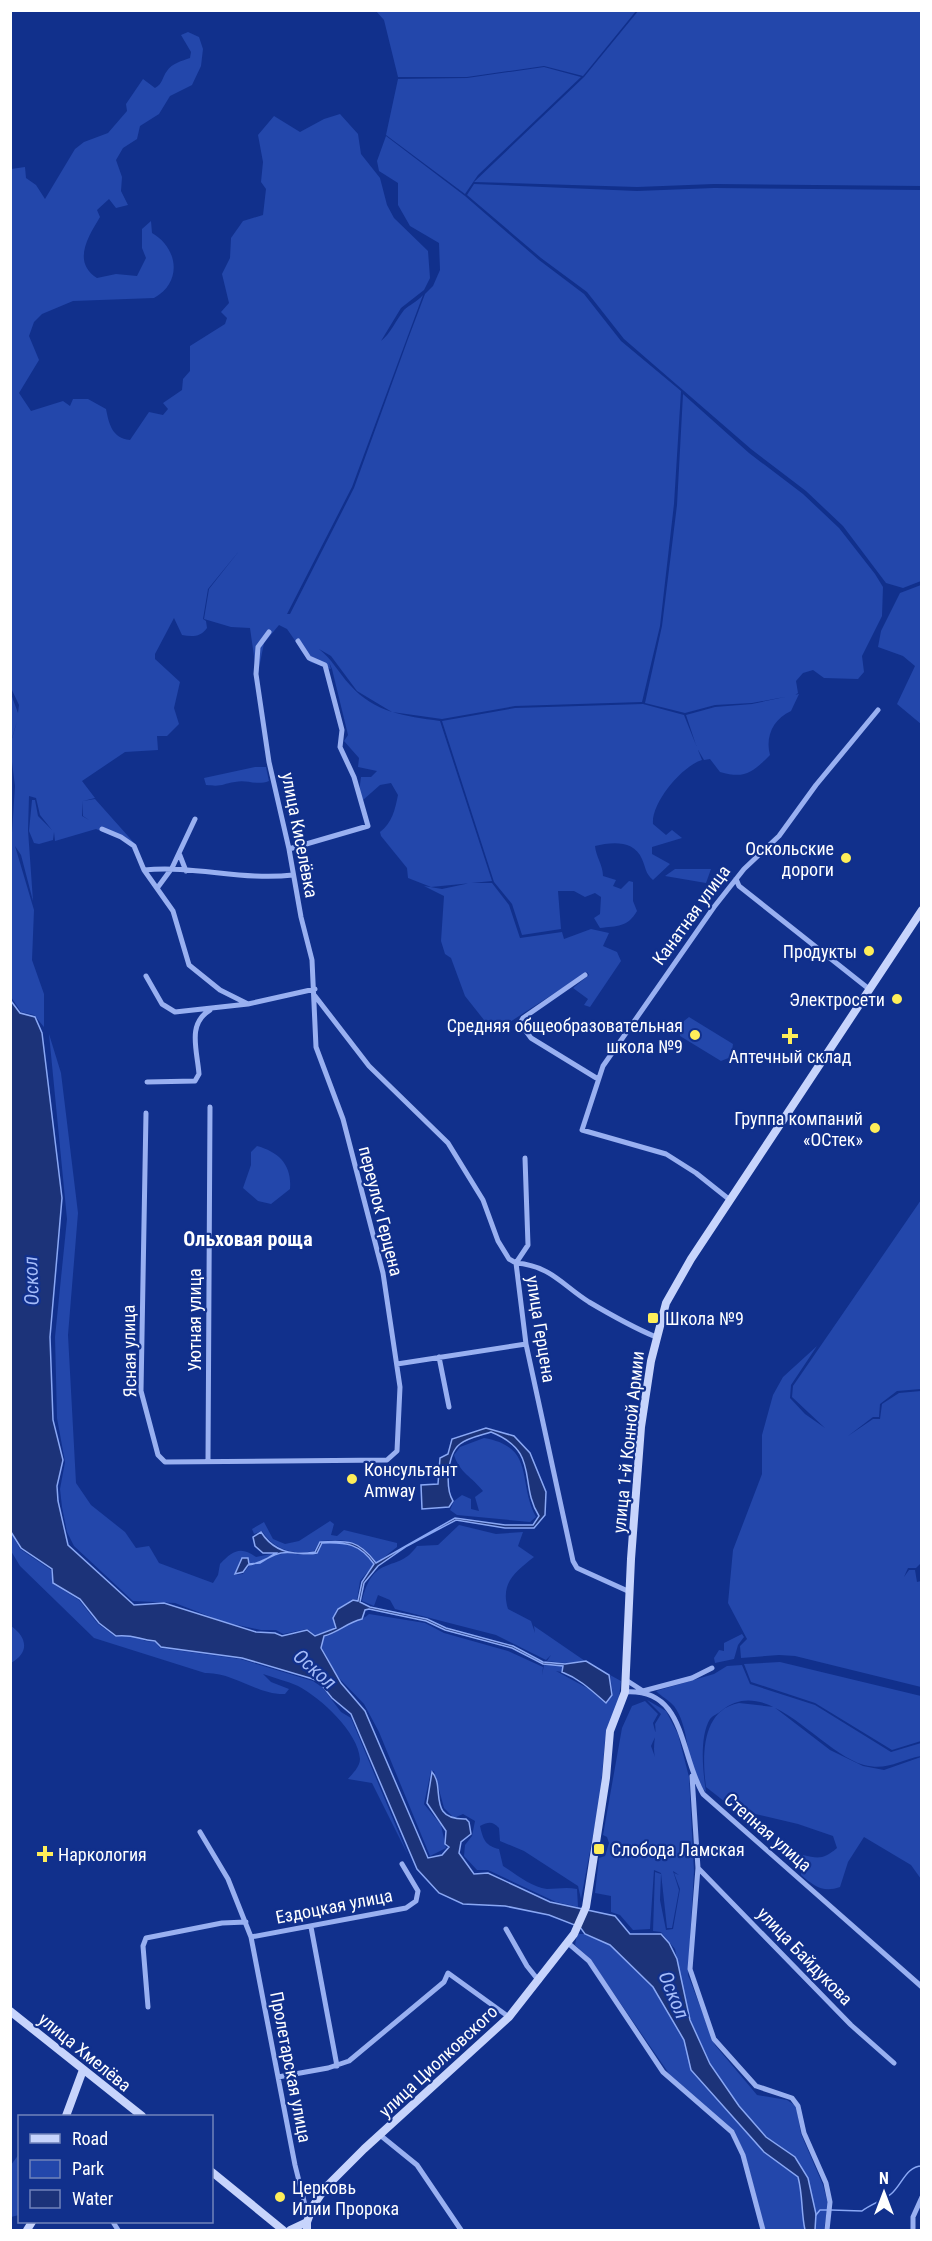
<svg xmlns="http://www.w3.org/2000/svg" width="932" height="2241" font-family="'Roboto Condensed',sans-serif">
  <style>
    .green { fill: #2347ab }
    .water { fill: #1c3379; stroke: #8aa8f5; stroke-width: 1.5 }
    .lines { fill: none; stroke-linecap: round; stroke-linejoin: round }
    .stream { stroke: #8aa8f5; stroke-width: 1.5 }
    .minor { stroke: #99b0f1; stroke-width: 5 }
    .secondary { stroke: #c7d4fc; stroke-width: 8 }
    .poi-dot { fill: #ffee59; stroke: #11308c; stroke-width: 2 }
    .labels { text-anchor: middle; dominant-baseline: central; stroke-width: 4.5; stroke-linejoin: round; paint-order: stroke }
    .street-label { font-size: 18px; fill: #fff; stroke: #11308c }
    .poi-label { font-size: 18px; fill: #fff; stroke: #11308c; text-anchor: end }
    .neighbourhood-label { font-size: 20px; font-weight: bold; fill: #fff; stroke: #11308c }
    .water-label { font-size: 20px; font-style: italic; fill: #a4bbf9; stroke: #11308c }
  </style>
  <rect width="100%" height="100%" fill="#11308c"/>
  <path class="green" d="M639,10L921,11V186L714,184L637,187L474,182L584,77Z
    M376,11H636L583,76L544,66L467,77H398L384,20Z
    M188,32L199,37L203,49L201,66L192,85L170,96L159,114L140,126L137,139L123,148L116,160L122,177L121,191L128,205L116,208L109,199L97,210L100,217C88,237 72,262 97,278L116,274L137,276L146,258L142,248V229L151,221L152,233C178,248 183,282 154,298L73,301L42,314L34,322L29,336L39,360L19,393L31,411L63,401L70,406L73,399H88L106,409C109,424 112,438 130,440L149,412L163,415L168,409L163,403L182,390L183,379L190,371V346L225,324L227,318L221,312L229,303L222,274L230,258L231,238L243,221L263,215L266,189L261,182L263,162L258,135L274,116L300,132L324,119L340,114L358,134L361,154L380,178L387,205L394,218L428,251L430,278L424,290L401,308L381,341C391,333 396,320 404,310C409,305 417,302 423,295L352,487L287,614H290L354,488L408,339L425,294L433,286L440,270L439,243L410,226L398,205V183L379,171L377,161L386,136L465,196L539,260L584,294L621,341L681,391L674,504L660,626L642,702L515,706L442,719L392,712L357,691L331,656L319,649C332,659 338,672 350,685C375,713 405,716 440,721L492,881L431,887L408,878L407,868L381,836L380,832C392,823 395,810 398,795L391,783L380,785L363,800L359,792L361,777H371L377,771L358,767L359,758L344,741L348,735L332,669L329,662L331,669L310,662L287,629L279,625L264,643L257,678L250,628L231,627L204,619L209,589L239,551L208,589L203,619L206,621L207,628C201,637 192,637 182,635L174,618L155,654V659L180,682L174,708L179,724L167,736H157L158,750L125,752L82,781L95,798L83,801L82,816L89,820L83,816V801L95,799L136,845L96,829L55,841L54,832L53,840L39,844L34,843L29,831L32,800H35L38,816L52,830L40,815L36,798L29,796L28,830L33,901L21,855L15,846L34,910L32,960L44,994V1027L34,1015L21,1012L11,997L10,864L15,786L10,746L17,721L11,741V694L18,713L19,705L11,688V169L25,167L26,178L36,185L45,199L75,149L84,142L108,133L127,111L126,104L143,79L155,88C163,84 162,77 167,71C172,63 182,61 190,58L191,52L181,35Z
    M544,67L581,77L478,175L465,194L386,135L398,79L467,78Z
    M474,184L637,191L714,188L921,190V581L903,588L886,583L843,526L806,491L751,449L624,339L587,292L541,258L467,195Z
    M683,394L749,453L803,494L839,528L875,574L883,587L882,616L862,656L864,672L858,679L824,678L813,670L803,673L796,681L798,693L795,695L752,703L715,705L685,713L645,703L662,626L677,505Z
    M921,585H922L921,724L897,704L915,666L903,656L878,647L881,631L900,593Z
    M799,694L791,711C773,719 765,737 770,755C752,773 745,779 720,772L710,759L704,760L697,748L686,715L715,707L752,704Z
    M643,704L684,715L702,760C682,766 651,803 653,824L666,835L672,830L682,838L652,847V854L670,864L653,880C645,873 646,868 642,859C634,840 612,842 595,846C596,857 603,865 603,876L616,880L613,886L621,889L629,881L633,882V901L637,911C628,927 617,926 600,928L594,918L600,914L601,897L595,893L585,897L574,891H558L561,929L522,935L512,904L494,882L442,721L515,708Z
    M255,767H266L269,781C256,786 247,779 235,782C221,784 223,787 206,785L204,778Z
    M675,869H711L706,883L665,876Z
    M470,883H492L509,905L520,938L562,932L564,939L591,929L609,933L603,946L617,952L621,961L590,1007L584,1005L588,999L573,988L589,975L587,972L496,1031L484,1020L465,996L451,958L445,954L441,941L444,896L424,886L442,889Z
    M689,1017L733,1044L731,1057L721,1061L680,1036L679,1025Z
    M49,1034L61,1073L78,1213L68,1335L76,1483L91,1505L125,1532L136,1548L149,1546L159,1563L213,1583L218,1575L220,1564C233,1550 241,1546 256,1557L276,1553L259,1562L249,1564L248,1558H241L234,1575L243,1574L249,1566C260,1564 271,1555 282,1554C294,1552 304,1557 317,1554L323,1543C346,1542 359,1545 374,1564L360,1581L357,1600L353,1599L337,1609L333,1618L335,1628L315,1635L307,1629L283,1634L276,1630H261L224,1622L175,1603L133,1601L74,1546L67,1532L62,1507L60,1489L65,1462L57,1418L55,1337L67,1219Z
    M257,1146C279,1152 292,1165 290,1189L271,1204L258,1201L243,1188L251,1165V1152Z
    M921,1200V1389L897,1391L880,1404L879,1417H873L848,1436L873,1419H880L882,1404L899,1393L921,1391V1563L916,1568H908L904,1577L909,1570H915L917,1582L921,1581V1687L795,1656L779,1655L741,1658L740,1646L747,1639L728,1603L733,1550L762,1474V1435L773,1395L783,1377L817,1346L791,1385L790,1398L805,1414L825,1428L792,1397L793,1386Z
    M484,1438C536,1447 517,1482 536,1517L530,1522L457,1515L450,1510L454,1501L462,1495L471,1499V1509L479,1511L475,1497L483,1491C472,1477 459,1472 454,1455L460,1447Z
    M330,1521L334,1524L331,1535L337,1536L344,1530L397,1543V1547L377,1563C360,1540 348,1539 320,1541L314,1551C293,1555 274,1550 262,1531L254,1534L252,1529L264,1522L273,1539L285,1544L299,1541Z
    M459,1525L496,1534L523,1532L518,1546L534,1557C515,1572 500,1583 508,1609L531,1621L535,1633L534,1626L585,1661L565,1663L547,1661L551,1655L546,1660L496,1635L395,1609L390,1600L378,1595L374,1606L362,1601C374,1551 397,1575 417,1546L438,1545Z
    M11,1533L20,1549L51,1570L53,1584L79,1600L98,1624L116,1637L134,1635L145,1641L155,1642L160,1648L240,1659L313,1681L322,1687L341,1712L351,1718L408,1855L372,1783L348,1779C352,1774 360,1767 360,1759C358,1732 321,1698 298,1686C287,1681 274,1678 263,1674L271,1682L289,1689L285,1694C257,1695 233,1672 205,1673L94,1638L20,1566L11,1551Z
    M369,1614L425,1623L444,1633L508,1651L543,1667L542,1675L544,1665L563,1666L561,1672L556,1671L589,1689L606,1704L613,1695L610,1675L621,1681L619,1698L605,1741L600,1798L581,1899L578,1886L524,1851L500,1841L499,1828C492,1821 489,1822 480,1826C483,1840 486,1846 499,1849L503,1866C516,1874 531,1887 547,1889C557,1889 566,1887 577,1889L578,1907L556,1902L488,1870H477L464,1856L465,1845L472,1836L475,1821L463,1814L454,1818L444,1808L434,1771H431L424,1804L441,1825L446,1848L430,1856L379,1732L364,1704L337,1676L322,1648L324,1637C335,1634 338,1630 346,1624C353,1619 361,1622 369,1614Z
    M11,1626C28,1638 29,1653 11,1663Z
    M742,1634L744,1637L738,1645L734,1659L715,1663L714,1658L719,1650L724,1651V1643Z
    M780,1662L921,1696V1741L892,1750L815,1703L751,1682L744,1664Z
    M742,1665L750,1684L815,1705L891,1752L921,1743V1756C900,1760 887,1771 864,1765C819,1752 767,1672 721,1711C718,1714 713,1715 710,1719C699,1737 703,1772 706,1792C684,1771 692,1730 674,1706C670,1701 661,1696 656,1691L714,1674L727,1666Z
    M647,1700L666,1711L678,1734L689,1777L694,1871L688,1975L715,2045L757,2095L787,2100L796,2106L801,2134L823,2185L828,2204L824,2230H815L816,2214L808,2178L795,2157L766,2137L739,2106L710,2064L687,2012L675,1949L661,1932L653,1931L655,1872L661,1874L660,1900L666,1930L673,1929L680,1889L674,1873L679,1875L673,1871L679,1890L672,1928H667L661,1873L654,1870L650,1929L633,1930L620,1915L611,1912V1896L595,1893L599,1858L605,1856L609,1843L607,1837L603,1835L622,1728L632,1706L645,1701L658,1714L653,1723L656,1735L651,1746L655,1757C652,1744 657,1736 655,1724L661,1714Z
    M739,1703L774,1707L830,1750L863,1766L884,1770L921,1757V1879L911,1865L864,1837L848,1862L840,1887C823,1893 814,1886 801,1875L803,1855C819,1859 824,1859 837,1848L833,1836L798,1824L734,1809L706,1787C702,1757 701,1710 739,1703Z
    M577,1934H585L610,1945L653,1987L684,2040L691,2070L764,2152L798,2177C803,2195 801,2212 805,2230H765L745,2154L734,2131L672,2078L590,1959L575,1945Z
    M19,2154V2215L11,2217V2165Z"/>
  <path class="water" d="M11,1001L20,1013L35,1017L42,1033L62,1198L50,1337L53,1420L63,1460L57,1486L58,1501L68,1545L134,1605L164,1603L256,1632L275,1633L282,1636L307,1630L315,1636L336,1628L333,1618L338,1609L353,1600L358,1601L362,1582L374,1564C360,1544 347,1542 322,1543L317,1553C304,1556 294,1551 281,1553C270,1555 261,1564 248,1565L243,1572L235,1574L242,1558H248L249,1564L260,1563L276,1553H263L255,1546L253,1537L261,1532C273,1551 293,1556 315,1552L320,1542C348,1540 359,1540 376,1563L455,1518L505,1525H533L539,1516C518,1483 541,1452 491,1432C482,1435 467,1438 460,1444C447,1454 445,1488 453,1501L449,1507L422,1509L421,1485L438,1484L440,1458L448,1454L452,1439L486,1428L514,1436L530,1453L546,1492L545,1515L534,1528H505L456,1520L407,1546L378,1566L364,1583L360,1602L370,1607L427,1619L446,1628L513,1646L543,1662L565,1664L586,1661L609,1675L612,1695L606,1703C591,1690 580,1679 562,1672L563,1666L543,1664L512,1648L445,1630L426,1621L369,1609L365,1610L362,1619C346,1623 339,1632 324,1636L321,1648L341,1683L365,1711L428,1858L442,1855L449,1847L445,1844L446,1831L427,1803L432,1772C446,1787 426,1820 466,1819L469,1822L471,1834L461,1842L459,1853L474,1874L488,1873L550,1902L615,1916L630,1934H661L669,1943L677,1959L690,2020L710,2064L739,2106L766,2137L795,2157L808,2178L816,2214L815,2230H805C801,2212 803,2195 798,2177L764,2152L691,2070L684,2040L653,1987L610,1945L585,1934L580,1927L549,1915L505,1906L463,1904L439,1893L417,1869L351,1714L332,1698L320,1683L313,1679L242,1658L161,1647L155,1641C138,1640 135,1634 116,1636L99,1623L80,1599L53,1583L52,1569L21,1548L11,1532Z"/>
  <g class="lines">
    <path class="stream" d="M831,2210L862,2211C871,2204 884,2200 891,2194C902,2185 906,2166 922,2166
      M816,2215L820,2210H827"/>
    <path class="minor" d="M102,829L121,837L134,846L144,870C194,865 243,881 293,875
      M289,849L368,826L354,777L340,747L342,730L325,665L309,658L298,641
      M144,870L173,911L189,965L220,990L248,1004
      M186,871L179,853L195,819
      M736,879L739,886L869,989
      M158,887L172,868L179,853
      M585,975L523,1018L520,1023L531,1038L598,1079
      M146,976L162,1004L175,1012L248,1004L315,989
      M315,996L369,1066L448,1143L483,1200L498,1241L509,1259L516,1263L526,1344L573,1561L577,1568L630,1592
      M147,1082L195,1081L199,1074C197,1049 187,1024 210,1010
      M146,1113L141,1391L158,1455L165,1462L387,1460L397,1451L400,1387L383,1273L343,1119L316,1047L312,960L301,917L289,849L269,762L256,674L258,647L269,632
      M730,1200L696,1173L666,1154L582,1130L603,1066L714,907L744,869L779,836L816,785L878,710
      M516,1263C551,1266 562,1285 589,1302C611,1315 632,1327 656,1337
      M516,1263L528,1245L525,1158
      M439,1357L449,1407
      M397,1364L526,1344
      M208,1461L210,1107
      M626,1680L643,1691L692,1678L712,1668
      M625,1692C686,1688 679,1753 703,1794L922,1987
      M692,1776L698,1868L690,1969L714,2039L756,2086L792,2098L798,2106L804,2133L826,2183L830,2202L827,2230
      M200,1832L228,1879L251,1937L295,2165L308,2217
      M698,1868L851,2025L894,2063
      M311,1927L337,2066
      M506,1929L527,1966L539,1981
      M251,1937L406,1908L416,1901L418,1891L402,1864
      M568,1943L589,1961L663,2072L732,2132L743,2155L763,2230
      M148,2007L143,1946L146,1938L222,1923L246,1922
      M278,2077L328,2068L349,2061L444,1982L448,1973L509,2017
      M380,2135L417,2165L461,2230
      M113,2222L118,2230
      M913,2230V2217L922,2197"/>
    <path class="secondary" d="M10,2011L142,2116
      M66,2116L83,2070
      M212,2172L283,2230
      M27,2230L32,2222
      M290,2230L307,2222
      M307,2230V2222L313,2206L326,2187L364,2149L509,2017L574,1934L586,1907L606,1778L610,1731L625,1692L631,1559L641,1427L651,1361L666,1303L691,1259L922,910"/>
  </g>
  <g class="poi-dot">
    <circle cx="846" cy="858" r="6"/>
    <circle cx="869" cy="951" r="6"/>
    <circle cx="897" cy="999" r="6"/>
    <circle cx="695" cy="1035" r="6"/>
    <path d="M787 1027h6v6h6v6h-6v6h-6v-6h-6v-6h6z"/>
    <circle cx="875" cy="1128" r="6"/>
    <rect x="647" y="1312" width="12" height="12" rx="3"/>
    <circle cx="352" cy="1479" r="6"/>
    <rect x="593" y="1843" width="12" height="12" rx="3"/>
    <path d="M42 1845h6v6h6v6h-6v6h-6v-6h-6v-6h6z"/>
    <circle cx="280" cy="2197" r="6"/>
  </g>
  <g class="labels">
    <g class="street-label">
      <text transform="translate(300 835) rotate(79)">улица Киселёвка</text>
      <text transform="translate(691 915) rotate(-54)">Канатная улица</text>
      <text transform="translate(381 1211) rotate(76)">переулок Герцена</text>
      <text transform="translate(194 1320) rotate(-90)">Уютная улица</text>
      <text transform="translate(541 1329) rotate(81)">улица Герцена</text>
      <text transform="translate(129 1351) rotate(-91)">Ясная улица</text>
      <text transform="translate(628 1442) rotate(-84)">улица 1-й Конной Армии</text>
      <text transform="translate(768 1832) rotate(41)">Степная улица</text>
      <text transform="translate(334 1906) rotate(-11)">Ездоцкая улица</text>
      <text transform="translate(805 1956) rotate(46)">улица Байдукова</text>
      <text transform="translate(85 2052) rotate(39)">улица Хмелёва</text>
      <text transform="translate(438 2061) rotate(-43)">улица Циолковского</text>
      <text transform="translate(291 2067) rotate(79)">Пролетарская улица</text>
    </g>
    <g class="poi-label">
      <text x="834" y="848">Оскольские<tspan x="834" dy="21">дороги</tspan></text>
      <text x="857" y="951">Продукты</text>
      <text x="885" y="999">Электросети</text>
      <text x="683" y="1025">Средняя общеобразовательная<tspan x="683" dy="21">школа №9</tspan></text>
      <text x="790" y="1056" text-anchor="middle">Аптечный склад</text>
      <text x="863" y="1118">Группа компаний<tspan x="863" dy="21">«ОСтек»</tspan></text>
      <text x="665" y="1318" text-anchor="start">Школа №9</text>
      <text x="364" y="1469" text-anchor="start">Консультант<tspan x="364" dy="21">Amway</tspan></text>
      <text x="611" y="1849" text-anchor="start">Слобода Ламская</text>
      <text x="58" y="1854" text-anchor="start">Наркология</text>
      <text x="292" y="2187" text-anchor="start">Церковь<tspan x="292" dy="21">Илии Пророка</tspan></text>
    </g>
    <g class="neighbourhood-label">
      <text x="248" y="1239">Ольховая роща</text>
    </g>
    <g class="water-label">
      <text transform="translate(31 1281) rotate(-92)">Оскол</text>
      <text transform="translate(315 1669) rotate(41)">Оскол</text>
      <text transform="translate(674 1995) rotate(67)">Оскол</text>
    </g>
  </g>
  <rect width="932" height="2241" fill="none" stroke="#ffffff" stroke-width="24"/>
  <rect x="18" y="2115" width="195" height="108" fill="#11308c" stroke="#7083ba" stroke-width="1.5"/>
  <rect x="30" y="2134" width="30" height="9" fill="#c7d4fc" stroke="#7083ba" stroke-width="1.5"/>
  <text x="72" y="2145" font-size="18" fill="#ffffff">Road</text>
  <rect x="30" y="2160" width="30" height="18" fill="#2347ab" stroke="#7083ba" stroke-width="1.5"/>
  <text x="72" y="2175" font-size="18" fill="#ffffff">Park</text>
  <rect x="30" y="2190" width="30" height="18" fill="#1c3379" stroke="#7083ba" stroke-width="1.5"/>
  <text x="72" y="2205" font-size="18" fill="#ffffff">Water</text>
  <g transform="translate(884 2193)" stroke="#11308c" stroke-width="4.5" paint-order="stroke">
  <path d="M0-4.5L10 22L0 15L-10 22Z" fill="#ffffff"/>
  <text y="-9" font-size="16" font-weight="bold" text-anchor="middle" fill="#ffffff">N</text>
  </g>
</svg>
